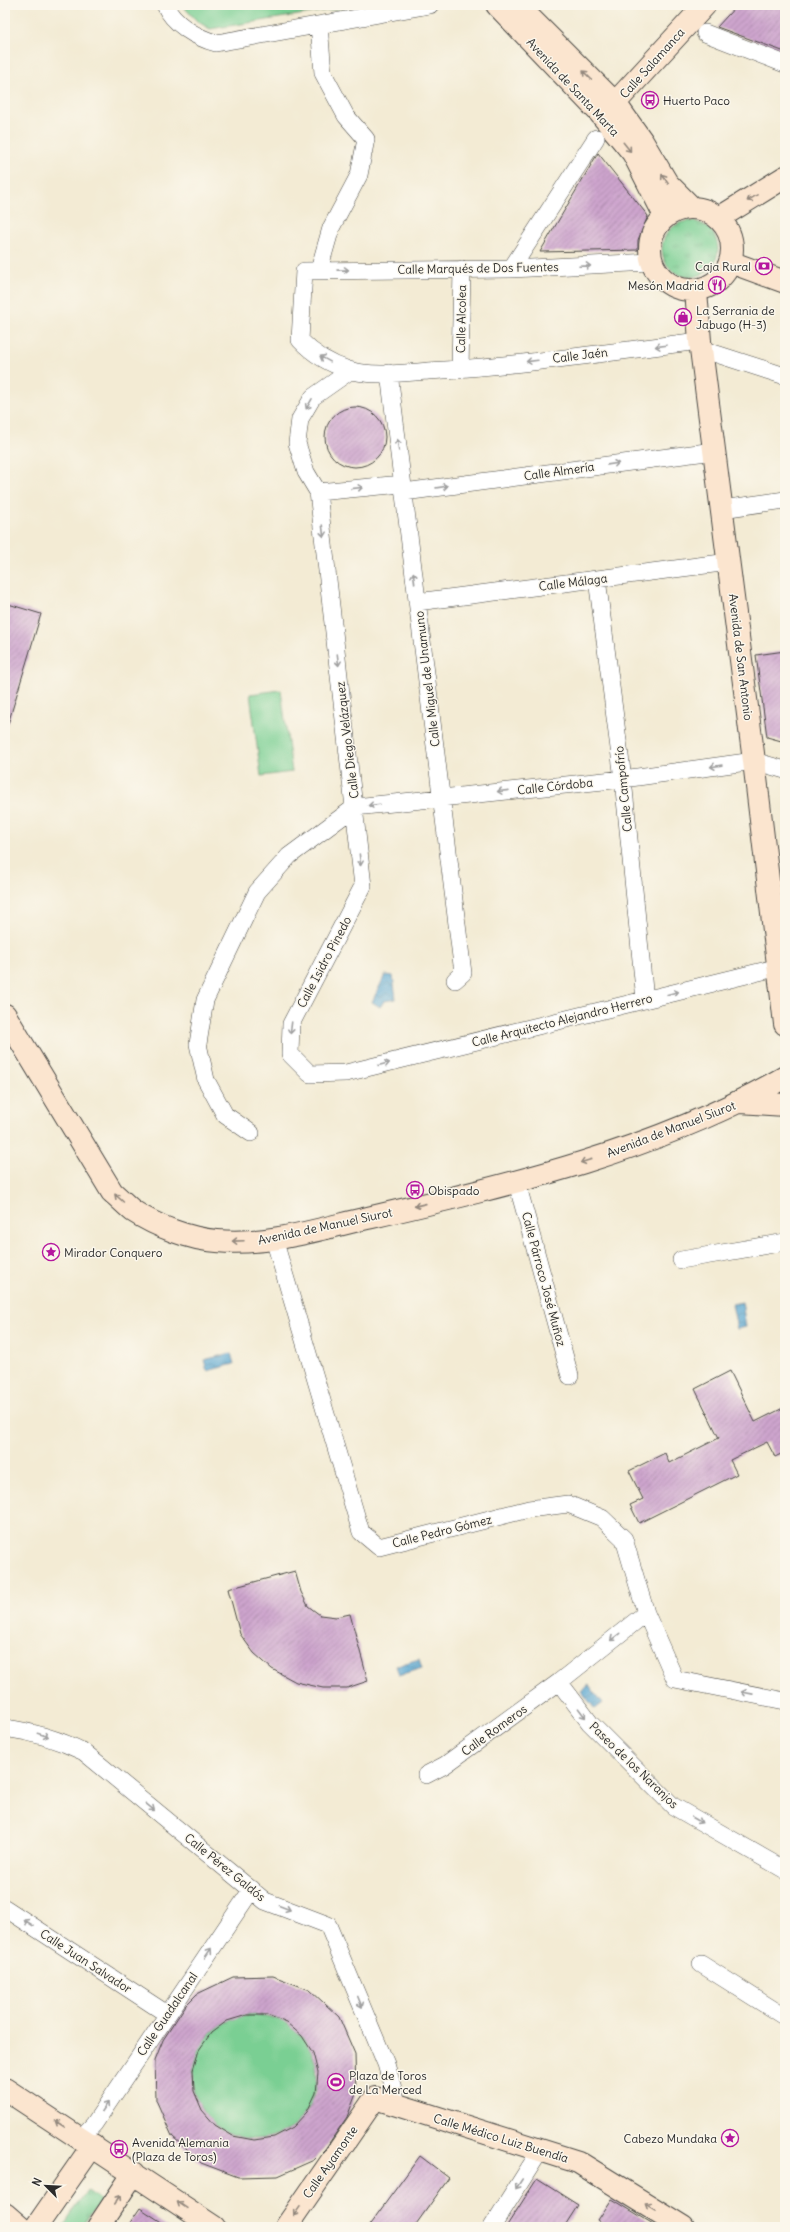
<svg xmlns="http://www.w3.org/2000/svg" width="790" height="2232" font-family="Delius,sans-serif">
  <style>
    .grass { fill: url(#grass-tufts); stroke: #527d5f }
    .green { fill: #7acf93; stroke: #527d5f }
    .water { fill: url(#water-waves); stroke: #41687e }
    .building { fill: url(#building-hatch); fill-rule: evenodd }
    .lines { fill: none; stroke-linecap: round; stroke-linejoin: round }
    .street-casing { stroke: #494844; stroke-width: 18 }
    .secondary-casing { stroke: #494844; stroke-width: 24 }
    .street { stroke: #fff; stroke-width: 17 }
    .secondary { stroke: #fbe5cf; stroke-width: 22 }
    .oneway { stroke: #93887d }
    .oneway2 { stroke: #a0a0a0 }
    .labels { text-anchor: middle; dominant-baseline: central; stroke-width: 3; stroke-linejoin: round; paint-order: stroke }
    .street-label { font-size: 12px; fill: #2b2b2b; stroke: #fbf7ec }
    .poi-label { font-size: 12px; fill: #2b2b2b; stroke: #fbf7ec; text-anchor: start }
  </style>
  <defs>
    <pattern id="grass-tufts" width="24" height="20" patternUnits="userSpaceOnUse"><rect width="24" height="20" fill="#7acf93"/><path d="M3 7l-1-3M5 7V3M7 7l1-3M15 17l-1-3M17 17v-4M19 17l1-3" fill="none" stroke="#64a878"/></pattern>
    <pattern id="water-waves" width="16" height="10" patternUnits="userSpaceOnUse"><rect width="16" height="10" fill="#57a5d0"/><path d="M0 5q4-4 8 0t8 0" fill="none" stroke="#4887a9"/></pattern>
    <pattern id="building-hatch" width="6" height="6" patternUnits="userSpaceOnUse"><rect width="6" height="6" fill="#cda4cd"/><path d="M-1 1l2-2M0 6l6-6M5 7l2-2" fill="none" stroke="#a786a7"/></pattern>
  </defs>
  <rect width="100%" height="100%" fill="#fbf7ec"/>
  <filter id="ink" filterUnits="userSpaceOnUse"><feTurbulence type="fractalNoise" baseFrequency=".025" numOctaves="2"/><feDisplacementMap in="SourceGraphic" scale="8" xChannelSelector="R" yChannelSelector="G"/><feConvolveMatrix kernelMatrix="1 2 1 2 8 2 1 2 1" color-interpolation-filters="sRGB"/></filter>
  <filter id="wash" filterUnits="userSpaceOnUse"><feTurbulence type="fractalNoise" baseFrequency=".012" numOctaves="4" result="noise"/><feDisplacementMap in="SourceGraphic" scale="16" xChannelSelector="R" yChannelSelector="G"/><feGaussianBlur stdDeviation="0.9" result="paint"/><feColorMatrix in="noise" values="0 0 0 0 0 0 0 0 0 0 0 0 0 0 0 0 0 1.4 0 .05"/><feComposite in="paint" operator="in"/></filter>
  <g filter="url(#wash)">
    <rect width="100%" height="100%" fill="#f3ebd4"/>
    <path class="grass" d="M662 249a28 28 0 1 1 56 0a28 28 0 1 1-56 0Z
      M87,2191L101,2201L81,2227H63Z"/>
    <path class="green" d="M182,5H361L210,29L197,21Z
      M281,690L292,772L261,776L250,694Z
      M193 2077a62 62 0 1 1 124 0a62 62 0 1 1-124 0Z"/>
    <path class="water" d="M385,975L393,976L396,999L384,1001L380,1007L372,1002Z
      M742,1302L746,1327L737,1329L732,1304Z
      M231,1353L234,1364L207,1371L204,1360Z
      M419,1659L422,1668L399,1675L396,1666Z
      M589,1685L603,1703L595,1709L581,1691Z"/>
    <g id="blocks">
      <path class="building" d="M737,5H785V52L717,27Z
        M598,153L648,216L638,240V250L540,252Z
        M325 437a30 30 0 1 1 60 0a30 30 0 1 1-60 0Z
        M5,603L41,614L8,724L5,723Z
        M785,651V742L767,737L756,655Z
        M730,1371L755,1422L785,1407V1452L775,1457L767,1442L730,1460L737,1474L639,1523L630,1505L643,1499L629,1471L665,1453L669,1463L719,1438L695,1389Z
        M295,1571L301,1592L308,1606L320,1615L336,1617L350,1614L368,1681L347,1688H323L296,1682L272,1669L254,1653L240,1634L228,1589Z
        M273,1976L310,1990L339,2017L355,2054L356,2094L347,2117L325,2149L314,2160L278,2176L238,2177L201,2163L172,2136L156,2100L155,2060L163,2040L186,2005L197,1994L233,1977ZM247,2015H267L287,2023L302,2036L313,2053L318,2073L316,2093L307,2112L293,2127L274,2137L254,2140L233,2136L215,2125L202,2110L194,2091L193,2070L199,2050L211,2033L227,2021Z
        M420,2156L449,2178L414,2227H368Z
        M537,2179L578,2205L564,2227H506Z
        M612,2199L658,2227H608L598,2220Z
        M140,2208L169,2227H127Z"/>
    </g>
  </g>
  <g filter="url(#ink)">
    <use href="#blocks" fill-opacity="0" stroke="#494844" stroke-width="1"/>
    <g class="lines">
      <g class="street-casing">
        <path id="street" d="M165,5C173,24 197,38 216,43L430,5
          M319,25L323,73L346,116L366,139L359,175L331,228L319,270
          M705,33L785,64
          M651,262L511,269L304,271L300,340C313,354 330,364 349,370C369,377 406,373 428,371C518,366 609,352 700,341
          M511,269L596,138
          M701,349L785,376
          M460,370L462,269
          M350,371L313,397L300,419L297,443L306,472L318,492L363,886L291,1024L290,1054L310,1074L346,1073L779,967
          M389,373L463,973L455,980
          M318,492L402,484
          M404,492L714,451
          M722,509L785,500
          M597,579L623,779L645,1000
          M417,602L729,562
          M251,1133L225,1115L206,1080L198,1044L205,1000L257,892L289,856L355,807L623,779L754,761L785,770
          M517,1183L570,1376
          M274,1239L361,1532L379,1547L529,1509L568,1504L602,1518L624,1539L646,1613L675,1679L785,1701
          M681,1260L785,1242
          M559,1682L590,1723L673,1806L785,1870
          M5,1728C34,1732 58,1739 84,1752L265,1901L328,1925L386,2064L398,2106
          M426,1775L445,1765L559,1682L646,1613
          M5,1908L167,2014
          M701,1964L785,2017
          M81,2138L94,2124L252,1889
          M492,2227L540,2151"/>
      </g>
      <g class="secondary-casing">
        <path id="secondary" d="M497,5L600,113L633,153L665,216
          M521,9L615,103L642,141L667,183L691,207
          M615,103L705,5
          M650 249a41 41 0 1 1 82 0a41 41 0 1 1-82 0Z
          M719,218L785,177
          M730,262L785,282
          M696,290L700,341L754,761L785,1024
          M5,1015L112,1192C119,1198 126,1205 133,1211C156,1226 189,1239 217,1241C269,1246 322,1228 372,1217C514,1184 658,1150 785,1077
          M740,1102L785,1105
          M5,2089L214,2227
          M5,2214L20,2227
          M36,2227L93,2145
          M98,2227L134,2173
          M286,2227L375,2098L578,2162L683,2227"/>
      </g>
      <use href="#street" class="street"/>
      <use href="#secondary" class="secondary"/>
    </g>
    <defs><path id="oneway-shaft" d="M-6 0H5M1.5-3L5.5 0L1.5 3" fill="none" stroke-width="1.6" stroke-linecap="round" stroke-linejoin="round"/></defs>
    <g class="oneway">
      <use href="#oneway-shaft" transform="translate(587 75) rotate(-135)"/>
      <use href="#oneway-shaft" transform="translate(627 147) rotate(51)"/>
      <use href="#oneway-shaft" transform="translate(665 179) rotate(-124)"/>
      <use href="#oneway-shaft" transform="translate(752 198) rotate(148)"/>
      <use href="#oneway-shaft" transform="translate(586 1161) rotate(163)"/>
      <use href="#oneway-shaft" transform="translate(119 1198) rotate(-138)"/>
      <use href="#oneway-shaft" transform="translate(420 1205) rotate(167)"/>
      <use href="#oneway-shaft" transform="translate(238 1241) rotate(178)"/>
      <use href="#oneway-shaft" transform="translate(60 2124) rotate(-147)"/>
      <use href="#oneway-shaft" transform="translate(117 2200) rotate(-57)"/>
      <use href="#oneway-shaft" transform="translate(182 2205) rotate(-146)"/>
      <use href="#oneway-shaft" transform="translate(650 2206) rotate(-148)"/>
      <use href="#oneway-shaft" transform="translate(297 2211) rotate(125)"/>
    </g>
    <g class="oneway2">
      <use href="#oneway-shaft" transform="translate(585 266) rotate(-2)"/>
      <use href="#oneway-shaft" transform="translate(343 270) rotate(-1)"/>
      <use href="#oneway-shaft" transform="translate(661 346) rotate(173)"/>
      <use href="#oneway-shaft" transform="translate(325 359) rotate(-151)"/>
      <use href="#oneway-shaft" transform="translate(532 361) rotate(173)"/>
      <use href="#oneway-shaft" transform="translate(309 404) rotate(120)"/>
      <use href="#oneway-shaft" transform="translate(398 445) rotate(-97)"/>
      <use href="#oneway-shaft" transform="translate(613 464) rotate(-8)"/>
      <use href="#oneway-shaft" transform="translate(442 487) rotate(-8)"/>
      <use href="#oneway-shaft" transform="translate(357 488) rotate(-6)"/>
      <use href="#oneway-shaft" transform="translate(323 531) rotate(83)"/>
      <use href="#oneway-shaft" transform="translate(414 578) rotate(-97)"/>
      <use href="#oneway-shaft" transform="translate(338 660) rotate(83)"/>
      <use href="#oneway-shaft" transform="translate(716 766) rotate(172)"/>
      <use href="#oneway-shaft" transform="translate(503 791) rotate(174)"/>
      <use href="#oneway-shaft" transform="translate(374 805) rotate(173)"/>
      <use href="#oneway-shaft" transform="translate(360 860) rotate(84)"/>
      <use href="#oneway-shaft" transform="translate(673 993) rotate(-14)"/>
      <use href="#oneway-shaft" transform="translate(291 1028) rotate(97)"/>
      <use href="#oneway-shaft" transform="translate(384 1064) rotate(-14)"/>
      <use href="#oneway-shaft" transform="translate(615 1637) rotate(142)"/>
      <use href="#oneway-shaft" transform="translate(747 1693) rotate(-169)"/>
      <use href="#oneway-shaft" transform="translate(582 1713) rotate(53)"/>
      <use href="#oneway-shaft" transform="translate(43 1735) rotate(17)"/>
      <use href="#oneway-shaft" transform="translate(150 1807) rotate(39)"/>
      <use href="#oneway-shaft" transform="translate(697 1820) rotate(30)"/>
      <use href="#oneway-shaft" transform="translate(285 1908) rotate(21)"/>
      <use href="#oneway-shaft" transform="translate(29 1923) rotate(-147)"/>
      <use href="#oneway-shaft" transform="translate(208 1953) rotate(-56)"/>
      <use href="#oneway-shaft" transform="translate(360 2002) rotate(68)"/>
      <use href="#oneway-shaft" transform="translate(105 2107) rotate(-56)"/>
      <use href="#oneway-shaft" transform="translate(519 2184) rotate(123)"/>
    </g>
  </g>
  <defs>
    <g id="bus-ring" transform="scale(0.9)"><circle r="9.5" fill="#fbf7ec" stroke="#b5179e" stroke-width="1.5"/><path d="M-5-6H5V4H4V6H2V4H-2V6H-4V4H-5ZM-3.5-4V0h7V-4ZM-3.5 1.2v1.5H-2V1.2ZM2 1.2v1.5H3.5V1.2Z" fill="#b5179e"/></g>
    <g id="bank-ring" transform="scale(0.9)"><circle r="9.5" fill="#fbf7ec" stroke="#b5179e" stroke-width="1.5"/><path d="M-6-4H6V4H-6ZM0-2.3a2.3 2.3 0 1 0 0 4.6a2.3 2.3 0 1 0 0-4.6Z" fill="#b5179e"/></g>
    <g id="restaurant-ring" transform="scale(0.9)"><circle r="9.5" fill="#fbf7ec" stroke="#b5179e" stroke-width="1.5"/><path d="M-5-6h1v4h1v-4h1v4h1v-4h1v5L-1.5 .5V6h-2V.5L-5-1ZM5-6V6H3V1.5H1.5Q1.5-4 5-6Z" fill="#b5179e"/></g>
    <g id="shop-ring" transform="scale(0.9)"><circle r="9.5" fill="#fbf7ec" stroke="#b5179e" stroke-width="1.5"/><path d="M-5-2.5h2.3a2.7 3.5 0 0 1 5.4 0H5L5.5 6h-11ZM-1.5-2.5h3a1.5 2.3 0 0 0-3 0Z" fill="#b5179e"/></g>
    <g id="sight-ring" transform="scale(0.9)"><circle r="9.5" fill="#fbf7ec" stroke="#b5179e" stroke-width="1.5"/><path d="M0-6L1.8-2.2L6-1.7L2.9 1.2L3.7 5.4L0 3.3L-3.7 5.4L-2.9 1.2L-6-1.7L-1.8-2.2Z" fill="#b5179e"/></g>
    <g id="stadium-ring" transform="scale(0.9)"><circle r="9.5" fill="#fbf7ec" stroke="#b5179e" stroke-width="1.5"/><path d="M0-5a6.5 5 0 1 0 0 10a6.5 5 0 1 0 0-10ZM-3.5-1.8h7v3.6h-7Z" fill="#b5179e"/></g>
  </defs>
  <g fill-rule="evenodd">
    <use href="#bus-ring" x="650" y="100"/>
    <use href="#bank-ring" x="764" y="266"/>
    <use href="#restaurant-ring" x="717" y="285"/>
    <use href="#shop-ring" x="683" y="317"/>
    <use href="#bus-ring" x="415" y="1190"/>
    <use href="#sight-ring" x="51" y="1252"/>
    <use href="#stadium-ring" x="336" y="2082"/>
    <use href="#sight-ring" x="730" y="2138"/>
    <use href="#bus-ring" x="119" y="2149"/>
  </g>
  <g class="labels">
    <g class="street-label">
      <text transform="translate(652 63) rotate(-48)">Calle Salamanca</text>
      <text transform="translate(573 87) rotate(47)">Avenida de Santa Marta</text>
      <text transform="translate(478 268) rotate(-1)">Calle Marqués de Dos Fuentes</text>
      <text transform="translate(461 319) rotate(-89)">Calle Alcolea</text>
      <text transform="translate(580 355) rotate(-7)">Calle Jaén</text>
      <text transform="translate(559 471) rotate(-8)">Calle Almería</text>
      <text transform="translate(573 582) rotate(-7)">Calle Málaga</text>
      <text transform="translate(741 657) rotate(83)">Avenida de San Antonio</text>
      <text transform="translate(427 679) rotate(-97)">Calle Miguel de Unamuno</text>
      <text transform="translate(347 740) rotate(-97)">Calle Diego Velázquez</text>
      <text transform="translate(555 786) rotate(-6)">Calle Córdoba</text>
      <text transform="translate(623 789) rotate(-96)">Calle Campofrío</text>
      <text transform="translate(324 962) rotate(-62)">Calle Isidro Pinedo</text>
      <text transform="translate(562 1020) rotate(-14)">Calle Arquitecto Alejandro Herrero</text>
      <text transform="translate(671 1129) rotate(-21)">Avenida de Manuel Siurot</text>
      <text transform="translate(325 1226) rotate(-12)">Avenida de Manuel Siurot</text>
      <text transform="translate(544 1279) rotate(75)">Calle Párroco José Muñoz</text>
      <text transform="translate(442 1531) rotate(-14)">Calle Pedro Gómez</text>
      <text transform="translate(494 1730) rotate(-36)">Calle Romeros</text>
      <text transform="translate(634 1765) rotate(44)">Paseo de los Naranjos</text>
      <text transform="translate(225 1867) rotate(39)">Calle Pérez Galdós</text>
      <text transform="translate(86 1961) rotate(33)">Calle Juan Salvador</text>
      <text transform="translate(167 2014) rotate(-56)">Calle Guadalcanal</text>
      <text transform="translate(501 2138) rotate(17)">Calle Médico Luiz Buendía</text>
      <text transform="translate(330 2162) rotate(-55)">Calle Ayamonte</text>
    </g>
    <g class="poi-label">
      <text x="663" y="100">Huerto Paco</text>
      <text x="751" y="266" text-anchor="end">Caja Rural</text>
      <text x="704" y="285" text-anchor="end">Mesón Madrid</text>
      <text x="696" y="310">La Serrania de<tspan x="696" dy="14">Jabugo (H-3)</tspan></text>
      <text x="428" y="1190">Obispado</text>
      <text x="64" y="1252">Mirador Conquero</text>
      <text x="349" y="2075">Plaza de Toros<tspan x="349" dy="14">de La Merced</tspan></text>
      <text x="717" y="2138" text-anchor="end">Cabezo Mundaka</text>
      <text x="132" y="2142">Avenida Alemania<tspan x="132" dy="14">(Plaza de Toros)</tspan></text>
    </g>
  </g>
  <rect width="790" height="2232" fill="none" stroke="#fbf7ec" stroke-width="20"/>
  <g transform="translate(46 2186) rotate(294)" stroke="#fbf7ec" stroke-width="3" paint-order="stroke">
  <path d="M0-3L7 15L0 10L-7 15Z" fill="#2b2b2b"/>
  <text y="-6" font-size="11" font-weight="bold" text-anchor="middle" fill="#2b2b2b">N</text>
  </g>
</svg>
